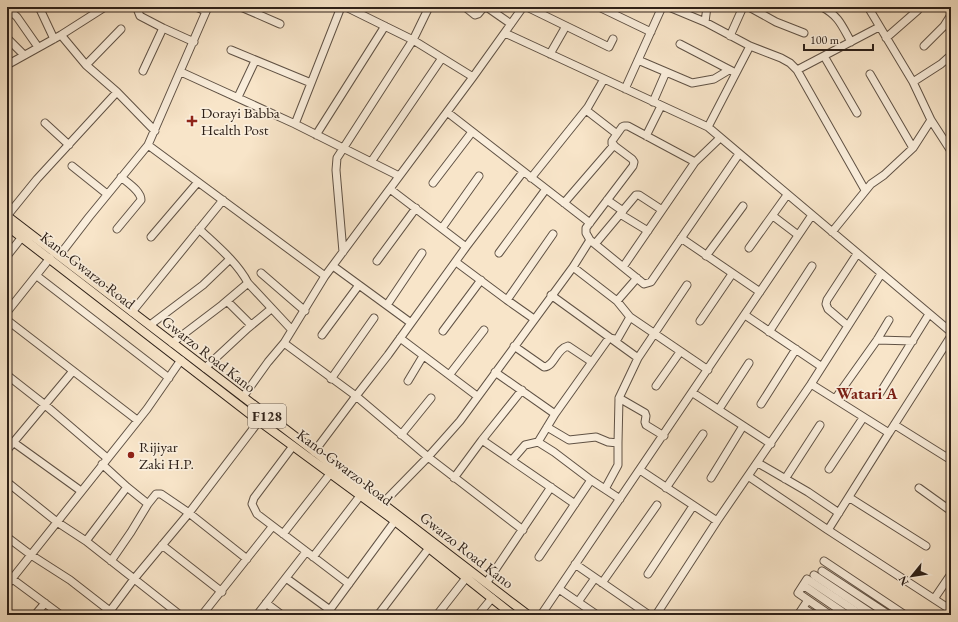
<svg xmlns="http://www.w3.org/2000/svg" width="958" height="622" font-family="'EB Garamond',serif">
  <style>
    .lines { fill: none; stroke-linecap: round; stroke-linejoin: round }
    .minor-casing { stroke: #605245; stroke-width: 9 }
    .major-casing { stroke: #2e2119; stroke-width: 10 }
    .minor { stroke: #faeedc; stroke-width: 7 }
    .major { stroke: #f8e5c9; stroke-width: 8 }
    .poi-dot { fill: #8f2418; stroke: #faeedc; stroke-width: 1.5 }
    .labels { text-anchor: middle; dominant-baseline: central; stroke-width: 3.5; stroke-linejoin: round; paint-order: stroke }
    .shield { fill: #faeedc; stroke: #6b5e54; stroke-width: 1 }
    .shield-label { font-size: 14px; font-weight: bold; fill: #2e2119 }
    .poi-label { font-size: 15px; fill: #2e2119; stroke: #faeedc; text-anchor: start }
    .street-label { font-size: 15px; fill: #2e2119; stroke: #faeedc }
    .neighbourhood-label { font-size: 16px; font-weight: bold; fill: #7a1f14; stroke: #faeedc }
  </style>
  <rect width="100%" height="100%" fill="#f8e5c9"/>
  <filter id="stains"><feTurbulence type="fractalNoise" baseFrequency=".005" numOctaves="4"/><feColorMatrix values="0 0 0 0 .2 0 0 0 0 .09 0 0 0 0 .02 0 0 0 .5 -.17"/></filter>
  <radialGradient id="worn" r=".72"><stop offset=".6" stop-color="#630" stop-opacity="0"/><stop offset="1" stop-color="#630" stop-opacity=".3"/></radialGradient>
  <g class="lines">
    <g class="minor-casing">
      <path id="minor" d="M39,7L54,39
        M140,7L138,11L140,16L163,28L194,42
        M196,7L206,11
        M241,7L280,24
        M346,7L413,40L473,77
        M465,7L475,15L478,14L483,8H488L511,24
        M527,7L609,47L613,39
        M599,7L651,32
        M669,7L705,22L750,46L781,58L790,63L797,70L865,190
        M749,7L776,22L804,33
        M822,7C839,16 842,26 851,42
        M868,7L913,82L931,120L951,151
        M7,8L17,17L38,47
        M705,22L707,7
        M505,33L708,127L951,332
        M61,35L86,65L117,92L155,131
        M730,36L743,7
        M7,38L24,55
        M886,38L918,10
        M680,44L732,71
        M924,46L944,26L951,15
        M231,50L311,83
        M550,54L566,26
        M824,56L857,113
        M638,60L692,83L714,79L729,70
        M7,65L61,35L105,7
        M86,65L121,29
        M797,70L879,27
        M143,71L163,28
        M181,72L295,124L341,7
        M870,74L913,148
        M913,82L941,64L951,55
        M625,89L662,7
        M238,97L255,61
        M653,102L666,72
        M586,110L617,134
        M447,112L590,223
        M45,123L69,145
        M295,124L399,176
        M708,127L750,46
        M316,135L385,26
        M646,136L661,106
        M148,145L325,276
        M371,162L442,58
        M72,166L107,194
        M531,178L588,107L604,79
        M433,183L472,132
        M390,189L466,247
        M607,200L623,211
        M564,203L614,145
        M620,214L648,231
        M7,216L37,179L117,92
        M773,216L798,235
        M442,228L479,176
        M117,229L141,200C141,191 128,183 121,177
        M199,229C216,245 237,262 248,283L291,329
        M832,232L871,184L884,175L913,148L931,120
        M151,237L198,182
        M681,238L760,292
        M590,240L623,267L695,162
        M595,244L636,195H639L662,210
        M749,248L787,195
        M343,252L336,170L337,158L413,40L429,7
        M499,253L546,189
        M7,256L22,237
        M59,256L89,217L148,145L208,7
        M706,256L743,206
        M377,261L416,208
        M456,262L507,300L534,319
        M333,266L411,323
        M573,267L617,301L630,317L618,338L615,339L609,338L555,414L538,442L554,452L591,480L620,499
        M623,267L644,284L651,282L739,154
        M261,273L305,311
        M37,276L169,378
        M551,295L638,358L687,285
        M507,300L553,234
        M227,301L251,325
        M617,301L637,278
        M387,305L422,253
        M7,312L50,258
        M132,312L223,200
        M745,315L822,367
        M630,317L708,370
        M7,320L137,420
        M700,321L732,274
        M150,325L203,285L230,259
        M848,326L828,309L826,304L827,300L857,254
        M443,331L481,280
        M769,332L812,266
        M322,335L359,285
        M400,338L477,396
        M877,340L913,341
        M172,343L222,305L248,283
        M284,343L356,396L428,457L523,530
        M514,346L544,367C555,366 556,349 568,346L592,362
        M205,368L248,328L271,309
        M495,372L555,414
        M450,374L484,330
        M7,375L44,404L107,458
        M331,379L374,318
        M408,381L423,356
        M811,384L889,433L828,530L951,610
        M656,386L680,352
        M693,393L771,444
        M880,393L929,314
        M243,397L268,362L284,343L325,276L473,77L523,7
        M619,398L645,413L646,416L645,422L646,425L664,436
        M835,399L877,340L889,320
        M761,404L796,349
        M719,409L749,363
        M895,425L951,460
        M547,427L569,440L596,437L608,442L618,443L619,398L638,358
        M889,433L951,336
        M401,435L431,398
        M482,440L575,504
        M13,442L81,491
        M293,446L254,498L252,504L257,514L349,584
        M7,450L73,371
        M314,452L356,396L388,355L466,247L523,172
        M512,460L525,445L538,442
        M758,463L808,492L839,513
        M102,464L127,487L148,504L131,532L111,561
        M829,469L863,418
        M640,470L717,521
        M748,476L828,530
        M454,478L482,440L522,390
        M711,478L743,426
        M785,479L820,425
        M7,482L57,522L86,541L180,615
        M666,488L703,434
        M919,488L951,511
        M605,489L618,465V443
        M850,498L926,546
        M383,503L428,457L460,421L573,267L590,240L586,233V228L633,166L634,162L632,159L612,144V141L622,127L624,126H628L695,162L720,138
        M148,504L156,494H161L189,513L247,559
        M283,534L330,474
        M7,537L31,555L70,580L115,615
        M86,541L127,487
        M162,545L222,592
        M313,557L360,496
        M539,557L591,480
        M824,561L905,615
        M575,564L649,615
        M822,571L889,615
        M648,574L693,506
        M7,575L61,615
        M814,575L874,615
        M286,578L330,610
        M487,582L551,487
        M602,583L657,505
        M7,585L147,409L181,360
        M803,585L847,615
        M559,589L597,615
        M934,599L951,574
        M578,602L595,578
        M266,603L282,615
        M803,608L814,615
        M110,611L134,579L189,513L259,421
        M35,615L45,603
        M202,615L272,527
        M257,615L306,552
        M326,615L395,521
        M378,615L432,544
        M437,615L466,578
        M478,615L492,598
        M541,615L812,215
        M656,615L717,521L811,384L881,274
        M798,615L808,600
        M830,615L798,593L807,579L861,615"/>
    </g>
    <g class="major-casing">
      <path id="major" d="M7,216L528,615
        M7,226L259,421L395,521L513,615"/>
    </g>
    <use href="#minor" class="minor"/>
    <use href="#major" class="major"/>
  </g>
  <g class="poi-dot">
    <path d="M190 115h4v4h4v4h-4v4h-4v-4h-4v-4h4z"/>
    <circle cx="131" cy="455" r="4"/>
  </g>
  <g class="labels">
    <rect class="shield" x="248" y="404" width="38" height="24" rx="3"/>
    <g class="shield-label">
      <text x="267" y="416">F128</text>
    </g>
    <g class="poi-label">
      <text x="201" y="112">Dorayi Babba<tspan x="201" dy="17">Health Post</tspan></text>
      <text x="139" y="446">Rijiyar<tspan x="139" dy="17">Zaki H.P.</tspan></text>
    </g>
    <g class="street-label">
      <text transform="translate(88 270) rotate(38)">Kano-Gwarzo Road</text>
      <text transform="translate(209 354) rotate(38)">Gwarzo Road Kano</text>
      <text transform="translate(345 467) rotate(37)">Kano-Gwarzo Road</text>
      <text transform="translate(467 550) rotate(38)">Gwarzo Road Kano</text>
    </g>
    <g class="neighbourhood-label">
      <text x="867" y="393">Watari A</text>
    </g>
  </g>
  <rect width="958" height="622" fill="none" stroke="#f8e5c9" stroke-width="24"/>
  <rect x="8" y="8" width="942" height="606" fill="none" stroke="#2e2119" stroke-width="2"/>
  <rect x="12" y="12" width="934" height="598" fill="none" stroke="#2e2119"/>
  <g transform="translate(912 576) rotate(240)" stroke="#faeedc" stroke-width="3" paint-order="stroke">
  <path d="M0-3L7 15L0 10L-7 15Z" fill="#2e2119"/>
  <text y="-6" font-size="11" font-weight="bold" text-anchor="middle" fill="#2e2119">N</text>
  </g>
  <path d="M804 44v6h69v-6" fill="none" stroke="#2e2119" stroke-width="2"/>
  <text x="810" y="44" font-size="12" fill="#2e2119" stroke="#faeedc" stroke-width="3" paint-order="stroke">100 m</text>
  <rect width="100%" height="100%" filter="url(#stains)"/>
  <rect width="100%" height="100%" fill="url(#worn)"/>
</svg>
